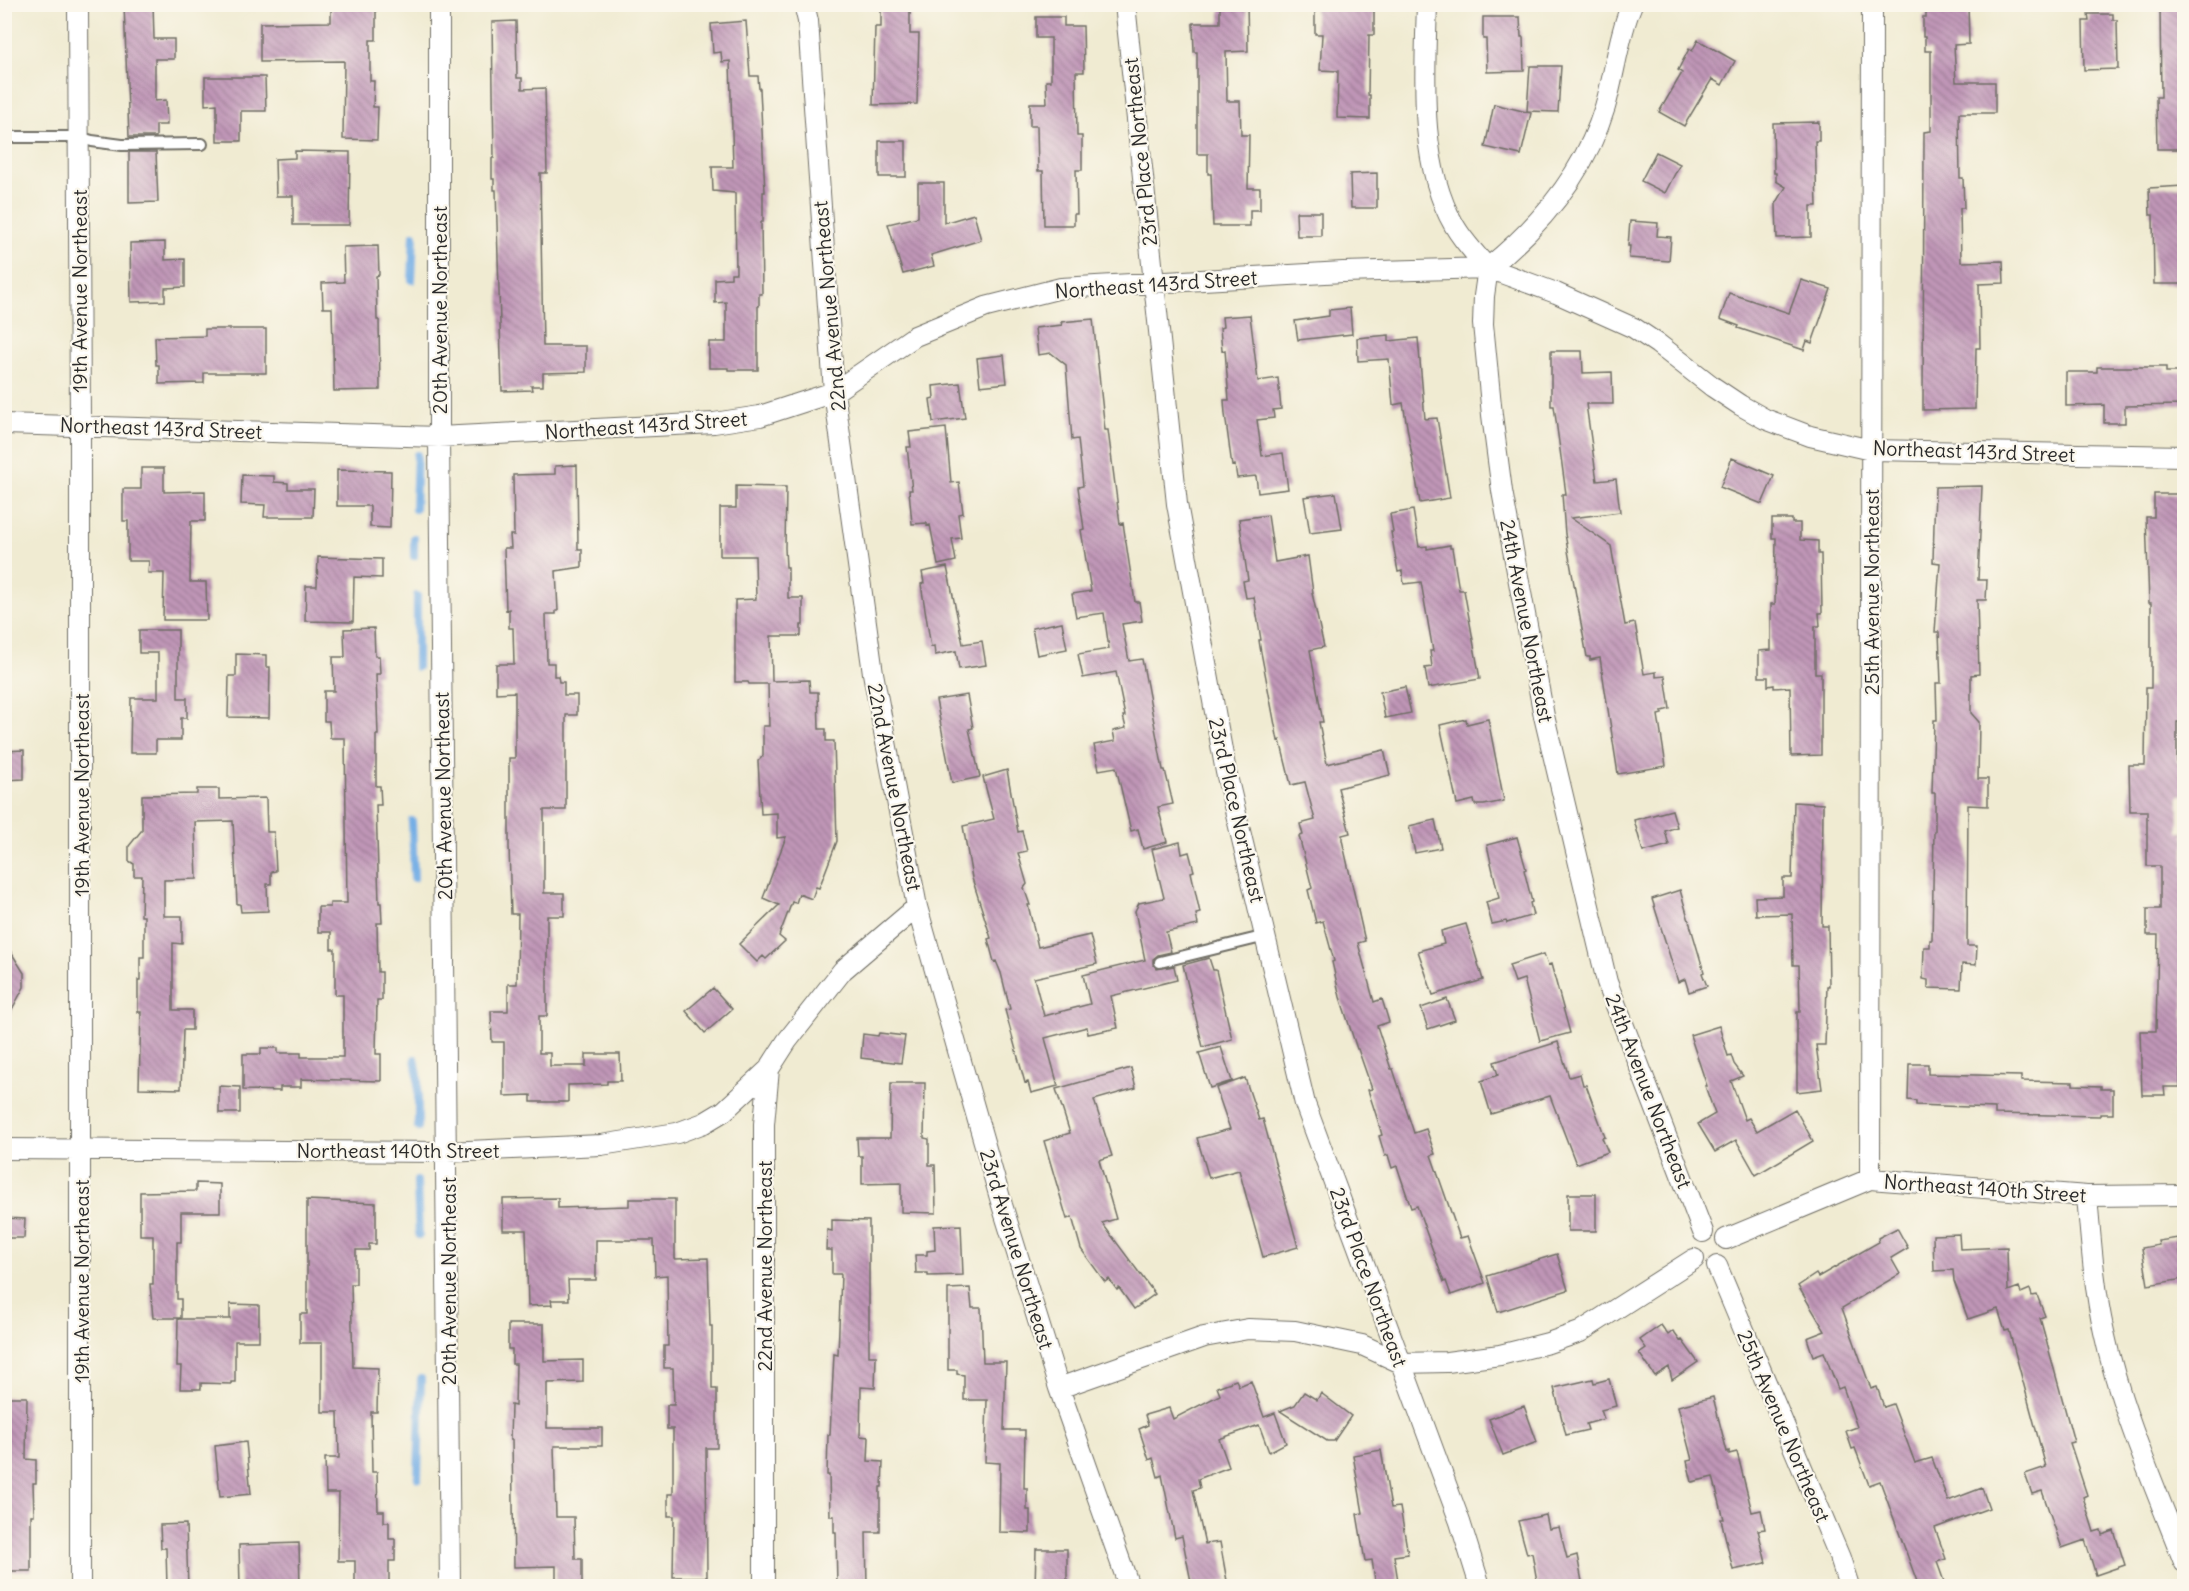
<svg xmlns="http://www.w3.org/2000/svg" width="2189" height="1591" font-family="Delius,sans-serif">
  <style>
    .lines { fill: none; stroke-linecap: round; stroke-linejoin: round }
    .stream { stroke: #74aee5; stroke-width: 8 }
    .building { fill: url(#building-back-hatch) }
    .lane-casing { stroke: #706e65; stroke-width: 14 }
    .street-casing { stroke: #706e65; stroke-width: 22 }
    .lane { stroke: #fff; stroke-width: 10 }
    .street { stroke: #fff; stroke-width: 20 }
    .labels { text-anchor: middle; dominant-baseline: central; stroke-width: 4.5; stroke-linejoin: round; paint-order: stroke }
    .street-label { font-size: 20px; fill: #2b2b2b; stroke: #fbf7ec }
  </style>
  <defs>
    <pattern id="building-back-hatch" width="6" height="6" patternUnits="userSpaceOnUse" patternTransform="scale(1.5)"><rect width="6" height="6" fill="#c096b7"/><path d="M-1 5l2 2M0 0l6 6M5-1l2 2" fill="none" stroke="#9c7b95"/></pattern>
  </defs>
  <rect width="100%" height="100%" fill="#fbf7ec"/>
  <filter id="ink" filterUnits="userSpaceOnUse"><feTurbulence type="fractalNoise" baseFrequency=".0167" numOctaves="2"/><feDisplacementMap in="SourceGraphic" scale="12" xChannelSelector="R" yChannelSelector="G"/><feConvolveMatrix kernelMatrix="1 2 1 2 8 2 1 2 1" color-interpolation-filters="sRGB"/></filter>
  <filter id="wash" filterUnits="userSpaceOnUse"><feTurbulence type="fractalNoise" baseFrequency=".008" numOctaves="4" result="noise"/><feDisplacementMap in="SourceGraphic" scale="24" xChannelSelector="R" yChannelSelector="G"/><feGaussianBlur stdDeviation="1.35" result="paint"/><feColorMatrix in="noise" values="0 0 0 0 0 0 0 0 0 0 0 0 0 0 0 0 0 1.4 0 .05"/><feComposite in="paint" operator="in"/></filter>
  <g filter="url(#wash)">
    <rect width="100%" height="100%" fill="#f0ebd2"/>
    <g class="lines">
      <path class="stream" d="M412,280L414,235
        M415,509L417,455
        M414,538V556
        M417,596V667
        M412,821L414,878
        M415,1059L418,1076V1127
        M417,1181L419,1235
        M418,1478L421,1379"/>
    </g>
    <g id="blocks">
      <path class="building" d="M124,4H153L154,39H174V59H155V101L166,100L167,125H156V137H129Z
        M331,4H376V40H370V81H374L373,107H378L377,140L343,139L344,61L260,62V23L331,22Z
        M1220,4H1247L1248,51L1226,52L1227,101H1240L1241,135H1249L1248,188H1260V210H1250V226H1213L1211,174H1208V154H1197V52H1194L1193,23H1220Z
        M1315,4H1374V35H1369L1368,95H1370V119L1337,118L1338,71L1320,70L1322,34H1315Z
        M1926,4H1968L1969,44L1954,45L1956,82H1995V113H1959L1960,178H1963L1964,208H1960L1961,262L2003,261L2004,283L1979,284L1980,348H1976L1975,409L1923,410L1924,132L1931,131V51H1925V37H1923V17H1926Z
        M2160,4H2184V149H2157L2156,97H2161Z
        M881,6H910V34H919L917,104L873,105L875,27H881Z
        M2088,14H2113V20H2117L2118,69L2084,70L2083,21H2089Z
        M1036,17H1064V26H1083L1084,72H1076L1077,136H1082V170H1076L1077,214H1074V225H1044L1043,171H1038L1037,126H1030V103H1047L1046,81H1051V38H1036Z
        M1483,17H1520L1521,37H1523L1524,71L1487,72L1486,39H1483Z
        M516,21L517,78H522V89L545,88L547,173H540L543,346H586V372L543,373V386H531L532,390L502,391L496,190H494V179H492V158H494L492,22Z
        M746,21L750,76H758L759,89H760L765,192H763V222H761L762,294H759V306H758V370H728V368H709V342H726V302L715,303V279L731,278V273H736L735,193L713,191L712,167H733L730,61L722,62L721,52L713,53L711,24Z
        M1698,40L1735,61L1722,85L1712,79L1684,126L1659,112L1682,73L1678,70L1689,49L1692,51Z
        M1530,66H1561L1558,112L1527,111Z
        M205,77H265L266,111H241V141H217V104L205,105Z
        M1494,104L1531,113L1521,155L1485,147Z
        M1819,122V141H1815L1817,206H1811V237L1777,238L1776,204L1786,187L1776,181V173H1774L1773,123Z
        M879,141H906V177H879Z
        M295,151L350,152L349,225H293V196H276L275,159L295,158Z
        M129,152H156L158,202L129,203Z
        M1656,152L1680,164L1665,193L1641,181Z
        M1377,173V208H1351L1350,174Z
        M918,183H944V223L974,214L981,240L931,255L934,266L903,274L888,224L918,217Z
        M2184,186V284H2154L2153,215H2150L2149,188Z
        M1296,212H1321V236H1297Z
        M1630,221L1658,223L1657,236L1671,237L1669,261L1629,258L1630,246H1628Z
        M165,242V260L185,259V287L165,288V301L131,302L130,243Z
        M378,246L379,275L376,276L377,320H379L380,390L334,391L332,308H323L322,283L344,282L343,247Z
        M1801,280L1831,289L1812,343L1807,341L1804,350L1738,328L1739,326L1720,319L1729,293L1789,313Z
        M1350,308L1352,334L1298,340L1295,321L1329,316V310Z
        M1250,315L1258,381L1278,378L1281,409L1273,410L1274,418L1257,420L1262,456L1283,453L1288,489L1258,493L1256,476L1237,478L1235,465L1232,466L1225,414L1224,400H1229L1225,350L1222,351L1220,328L1223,327L1222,317Z
        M1093,319L1105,430H1108L1120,524L1123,523L1135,602H1139L1142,621L1122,624L1129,661L1142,659L1163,770H1165L1173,804L1158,807L1167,842L1143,849L1138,829L1131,831L1116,767L1099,770L1094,745L1115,741L1113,731L1126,728L1123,716H1125L1116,672L1083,678L1078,654L1109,649L1104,613L1076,617L1072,594L1091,591L1081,530L1084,529L1078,487L1083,486L1078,439L1072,440L1066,365L1051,353L1038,355L1035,328L1062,325L1061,322Z
        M205,329H266V373H204V383L159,384V365H156L155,337L205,336Z
        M1389,335V341L1418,338L1425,419L1437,418L1450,498L1420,503L1403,403L1393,405L1389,359L1358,361L1357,338Z
        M1551,351H1582L1583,373L1612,372L1613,404H1586L1597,481L1616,479L1620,512L1571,518L1611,546L1625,625L1635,623L1644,674L1656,672V677L1665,676L1670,709L1662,711V714L1658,715L1666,766L1618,774L1600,658L1590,660V657H1587L1565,534L1562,494H1566L1554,406H1551Z
        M1004,355L1007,383L980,386L977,358Z
        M2097,367H2166V372H2184V405L2125,406V423H2104V405L2066,406V372H2097Z
        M960,383L965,418L933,422L930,399L934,398L933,386Z
        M946,428L951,483L959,482L963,513L958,514L961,538L952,539L956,561L938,565L930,525L927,526V523L912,524L909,490H912L907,447H911L909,432Z
        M1732,458L1774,476L1762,504L1720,487Z
        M577,465L578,549H582V567L556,571L558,611H556V614H546L547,663H554V676H558L559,682H564V695H577V715H566V810H544V893H564V916H547V1016H539V1053H550V1066H586V1054H620L621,1081H607V1084L568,1085V1102H531V1095L504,1096V1042H492L491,1011H508V984H517L518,914H511L509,846V758H515V692L496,693V664H514L513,628H509V609L506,610L504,548H511L510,535H514L513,475L555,474V466Z
        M141,468H164V492L205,491V521H191L190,582H206L207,620H163L164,573H148L149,561H128V521H123V489H141Z
        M337,470L391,471L390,528L370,527V506H337Z
        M242,475L274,476V482L288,483V489H314L313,517H264L265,505L241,504Z
        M736,486L786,487L785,548L786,567H788V598H803V625H801V636H771L772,681L809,680L810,692H818L819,729H826V741H834L837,841L819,888L816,887L812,899L799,894L796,903L792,902L779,936L785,941L766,959L763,956L757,962L739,944L779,905L763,898L786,837L777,838V813L761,814L758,761L763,756V726H769L768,684H749L748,682H735V600L756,599L755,556H720V508H736Z
        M1982,486L1978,580H1987L1986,600H1977L1979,674L1971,675V713L1979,722L1978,779H1988V806L1968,805L1967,946H1977L1976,965L1962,964L1961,989L1928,988V980L1923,979L1924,947H1930V940H1932L1934,832H1935V793H1932L1934,720H1937L1936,683H1941L1939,632H1935L1940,563L1933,562L1935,487Z
        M1336,493L1342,529L1310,533L1304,497Z
        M2154,494H2184V676L2183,722H2177V762L2184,763V795H2179V832H2184V1058H2182V1066H2180V1087H2164L2165,1095H2142L2140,1031H2156L2158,935H2147V909H2160V866H2147V811H2130L2129,765H2145L2146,688H2151V603H2149L2146,517H2154Z
        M1413,510L1419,547L1427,546V549L1450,545V548H1452L1459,590H1464L1480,679L1428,688L1425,668L1432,667L1430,651H1433L1421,582L1404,584L1402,571L1398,572L1391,532H1393L1390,514Z
        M1268,515L1275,562L1308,556L1313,593H1312L1324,647L1310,650L1323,722H1319L1327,764L1384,750L1390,775L1338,788L1350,833L1342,835V840L1365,941L1358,943L1374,1002L1382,999L1389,1022L1377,1026L1391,1069H1393L1414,1133L1426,1129L1435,1154L1431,1155L1460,1238L1468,1236L1485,1283L1451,1295L1446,1281L1444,1282L1417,1206L1411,1208L1397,1166L1392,1168L1388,1155L1385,1156L1379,1136L1382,1135L1378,1121L1368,1090L1372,1089L1358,1049H1357L1340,997L1332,962L1334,961L1323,921L1316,923L1308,890L1312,888L1299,836L1303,835L1300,824L1315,820L1305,782L1291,785L1280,740L1278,741L1260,647L1259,640H1261L1254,597L1246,598L1243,581L1248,580L1239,519Z
        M1772,519H1792V523H1800V540L1818,541V554H1821L1822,613H1819L1820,626H1815V673H1821V755L1791,756L1790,687L1774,688V685L1768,686V677H1759V651L1771,650V604H1775L1776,538H1772Z
        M318,557L382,559V578L354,577L353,622L305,621L306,586H317Z
        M947,567L963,644L982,641L986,665L959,669L956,651L935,655L934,646L931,647L921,584L924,583L922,572Z
        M1062,622L1067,649L1037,655L1032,628Z
        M374,628L375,656H379L380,674H376L378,735H376V786H380L381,805H376L379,903H381L382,923H377L378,972H382V1000H377L376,1054H381V1081L301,1079V1087H280V1091L243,1090V1054H261V1048H278V1053H301V1057H343V995H335V949H331V932H318V907H330V903H347L345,738H330L329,721H324V691H334L333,657H345L344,629Z
        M139,630H178V698H187V718H181V740H156V753H130L131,698H158V653H139Z
        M236,654L266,655V667H270L269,718L228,717L229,676H236Z
        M1405,687L1411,713L1385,718L1380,692Z
        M967,695L973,728L969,729L980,777L952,783L936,700Z
        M1466,719L1467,724L1488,719L1504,801L1484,805H1475L1474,800L1457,804L1440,725Z
        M24,750V779L4,780V751Z
        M1007,770L1018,832L1022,831L1027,851L1018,853L1027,884L1024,888L1030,905H1028L1038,947L1090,935L1097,964L1034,978L1044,1016L1090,1004L1083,975L1145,960L1135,911L1139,903L1164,898L1152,849L1180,842L1182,854L1189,852L1194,871L1191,872L1200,913L1196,914L1198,925L1166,932L1171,952L1158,955L1153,959V964L1157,969L1174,966L1177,980L1111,996L1118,1028L1088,1034L1087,1027L1045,1038L1058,1086L1031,1093L1028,1082L1025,1083L1005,1010L1010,1009L1001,973L996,961L994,962L988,939L991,938L972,878L963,826L994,819L983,777Z
        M197,789H219V799L266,798L267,832H274L276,871L271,872V884H267L268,911L241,912L240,904H237L233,821L195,822L197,879L164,880V916H182V944L173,943V1010H192V1030H183L181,1089L139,1088L141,1012H138V980H140V957H144V916H141L142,876H134V864L129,861V846L142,830V795L197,794Z
        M1794,802L1823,804L1822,926H1828L1829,986H1827L1825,1045H1816L1822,1089L1797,1092V1012H1800L1799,965H1793L1792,914L1756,915L1755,897L1783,896V878H1792Z
        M1672,810L1677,827L1665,831L1669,845L1643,852L1634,820Z
        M1435,820L1441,848L1415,853L1409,826Z
        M1517,837L1526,869L1524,870L1532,902L1530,903L1533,915L1507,923L1506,921L1492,924L1486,902L1499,898L1487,845Z
        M1680,890L1704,972L1702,973L1707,986L1689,992L1685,979L1678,982L1652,899Z
        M1466,924L1483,980L1433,995L1418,951L1444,944L1441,931Z
        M4,941L24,973V987L4,1024Z
        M1544,954L1548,965L1551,964L1570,1033L1540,1041L1524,979L1515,982L1509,965Z
        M1209,958L1213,970H1216L1232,1039L1203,1047L1183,965Z
        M713,988L732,1009L705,1033L686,1011Z
        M1447,999L1455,1020L1428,1029L1421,1008Z
        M1719,1026L1728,1056L1731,1055L1734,1064L1743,1076L1731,1081L1745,1120L1749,1118L1757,1131L1795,1109L1813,1141L1756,1175L1736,1140L1715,1152L1698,1124L1715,1114L1705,1086H1707L1690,1035Z
        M879,1033L905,1036L901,1063L861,1058L863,1034L878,1036Z
        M1558,1042L1569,1077L1580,1074L1583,1085H1586L1605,1137L1602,1138L1608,1152L1576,1164L1550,1096L1491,1114L1481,1081L1498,1075L1494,1062Z
        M1221,1047L1232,1081L1210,1088L1199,1053Z
        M1909,1064H1928V1074L2021,1076V1081L2073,1082V1085L2101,1086V1089H2113V1114H2100V1116L1995,1114V1108L1916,1105V1101L1908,1100Z
        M1131,1068L1136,1088L1094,1100L1112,1156L1099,1160L1116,1219L1102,1223L1155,1294L1134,1309L1119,1288L1117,1290L1109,1279L1105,1282L1081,1249L1072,1217L1067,1219L1044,1141L1070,1133L1056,1089Z
        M1245,1078L1259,1120L1263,1119L1298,1247L1263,1257L1239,1170L1209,1178L1197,1138L1230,1129L1216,1088Z
        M891,1083H925L924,1138L929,1139V1165H935L936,1213L901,1212V1183L862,1184V1156H858L857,1138H890Z
        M219,1086L240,1087V1113H219Z
        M196,1183L220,1184V1212H181V1242H177V1299H181V1318H153L150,1284H153V1235H140V1192L196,1191Z
        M1568,1194H1596V1231H1568Z
        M558,1198V1208L629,1206V1199H675V1259L708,1258L710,1326H712V1389H717V1448H706L707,1577H673L674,1516H668V1494H673V1429H667V1405H674L673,1368H664V1346H668L667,1275L655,1276L654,1240H596V1280H568L569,1300H551L552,1305L528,1306L526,1230H503V1199Z
        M307,1200L376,1203V1244H369V1250H356V1284H351L353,1367L378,1368L377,1412H371L372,1472H377L378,1511H384V1522H389V1539H395V1561H389V1584L355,1583V1561H338L339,1493H326L325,1458H339L338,1412H322V1343H300V1314H307Z
        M4,1218L25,1219L24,1238H4Z
        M832,1220L869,1221V1356H876L875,1388L861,1387L860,1436L869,1437L868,1461L883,1462L882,1487H880V1532H866L867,1587H837L836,1532H834V1516H830L829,1475H827L828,1435H830L834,1354L838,1355L841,1274H832V1250H826L827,1230L832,1231Z
        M961,1225L963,1275L928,1276V1273H916L915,1255H927V1251L935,1250L934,1226Z
        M1897,1228L1908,1248L1891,1258L1900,1274L1842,1308L1871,1389L1877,1387L1884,1407L1893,1404L1915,1463L1932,1458L1948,1501L1982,1488L1989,1508L1935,1528L1946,1559L1937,1562L1946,1587H1919L1880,1481L1869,1485L1855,1448L1852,1449L1846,1431L1857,1427L1843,1387L1838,1389L1824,1352L1813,1356L1807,1338L1825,1331L1798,1286L1816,1274L1818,1277L1879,1242L1878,1238Z
        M1959,1234L1960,1249L2007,1247L2008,1291L2019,1287L2021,1293L2030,1289L2032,1296L2037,1295L2045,1316L2040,1318L2074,1442L2070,1443L2087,1495L2083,1497L2094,1532L2101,1530L2102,1535L2114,1531L2125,1565L2096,1575L2085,1540L2062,1548L2042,1491L2032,1494L2025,1474L2046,1467L2009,1330L2005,1331L1998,1309L1968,1319L1954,1281L1953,1270L1934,1271L1933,1235Z
        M2178,1238L2184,1279L2148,1285L2142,1248L2159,1245L2158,1241Z
        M1557,1254L1568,1290L1498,1312L1487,1276Z
        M970,1288L972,1308H981L983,1362H1006L1004,1430H1025L1024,1488H1027V1510H1030V1533L999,1532L1000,1463L985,1462L987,1400H964V1375L957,1374V1370H948V1289Z
        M230,1304L259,1305V1341H235V1382H231V1384L201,1383V1389H180L181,1366H177L178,1319H230Z
        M508,1324H544V1361L583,1360V1382L547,1383V1428H602V1446H554L556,1517H574L575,1559H582V1587H556V1566L514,1567L512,1440H510L511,1405L515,1406L516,1364H512V1349H508Z
        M1661,1325L1668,1335L1673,1331L1680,1341L1682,1340L1698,1362L1672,1380L1669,1367L1655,1376L1639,1353L1646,1348L1640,1340Z
        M1593,1379L1594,1383L1609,1379L1616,1406L1601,1410L1604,1419L1586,1424L1588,1430L1566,1435L1554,1388Z
        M1236,1380L1239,1386L1251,1381L1264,1417L1275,1413L1286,1443L1269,1452L1259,1425L1219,1439L1229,1467L1198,1479L1200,1488L1193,1490L1205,1544L1220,1542L1227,1581L1192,1587L1182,1536L1175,1538L1162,1475L1158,1477L1153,1458L1149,1460L1139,1429L1148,1425L1145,1415L1169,1408L1173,1419L1220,1395L1217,1387Z
        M1304,1392L1317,1400L1321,1393L1351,1416L1334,1441H1327L1280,1411L1295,1405Z
        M4,1397H27L26,1459L36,1460V1483H33L34,1515H31V1571H4Z
        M1713,1397L1727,1452L1729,1451V1454L1737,1452L1752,1512L1761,1510L1765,1529L1758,1530L1766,1563L1733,1570L1721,1519H1724L1713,1477L1692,1482L1687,1461L1692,1460L1678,1406Z
        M1524,1406L1537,1442L1503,1455L1489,1419Z
        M246,1442L251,1494L220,1497L215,1446Z
        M1381,1450L1391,1508L1400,1507L1408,1554L1394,1556L1399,1587H1376L1372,1560L1365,1561L1357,1514L1363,1513L1353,1455Z
        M1546,1515L1549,1529L1559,1527L1567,1558L1577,1555L1583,1587H1538L1532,1553L1527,1554L1518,1521Z
        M186,1524L188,1587H167L166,1548H161L160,1525Z
        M299,1543L300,1587H240L239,1545Z
        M1036,1549H1067V1587H1035Z"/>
    </g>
  </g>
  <g filter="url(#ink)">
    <use href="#blocks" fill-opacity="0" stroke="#706e65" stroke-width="1.5"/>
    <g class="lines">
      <g class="lane-casing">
        <path id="lane" d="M4,137H78L92,141L122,145L202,144
          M1160,962L1266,936"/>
      </g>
      <g class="street-casing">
        <path id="street" d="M78,4L80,425V1586
          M439,4V437L450,1586
          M804,4L808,21L834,392L873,673L917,907L1002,1205L1059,1388L1129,1586
          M1125,4L1177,504L1226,772L1305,1104L1460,1522L1480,1586
          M1427,4C1425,74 1418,163 1454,225C1463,241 1476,255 1488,268L1484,296L1483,324L1492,415L1502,491L1544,716L1607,982L1703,1232
          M1488,268C1540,226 1585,173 1605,107C1615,73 1618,37 1632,4
          M4,424L439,437L714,423L760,416L834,392L915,336L986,307L1061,288L1343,272L1488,268L1556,293L1634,328L1658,344L1713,387L1740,405L1765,419L1810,436L1871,450L2184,456
          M4,1149L447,1152L601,1145L677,1133L704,1123L724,1111L769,1069
          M1870,1179L1872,4
          M2087,1196C2091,1241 2094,1288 2104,1332C2121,1412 2155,1486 2184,1562
          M1726,1239L1870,1179L2087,1196L2184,1195
          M1717,1266L1840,1558L1849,1586
          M1059,1388L1204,1337L1248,1329L1295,1331L1362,1345L1401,1363L1447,1362L1500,1355L1548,1343L1580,1332L1694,1259
          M764,1586V1124L769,1069L787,1041L843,970L917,907"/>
      </g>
      <use href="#lane" class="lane"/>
      <use href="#street" class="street"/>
    </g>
  </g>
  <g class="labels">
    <g class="street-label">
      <text transform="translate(1140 152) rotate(-96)">23rd Place Northeast</text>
      <text transform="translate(1156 284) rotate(-4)">Northeast 143rd Street</text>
      <text transform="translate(79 291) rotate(-90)">19th Avenue Northeast</text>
      <text transform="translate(829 306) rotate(-95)">22nd Avenue Northeast</text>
      <text transform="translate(439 310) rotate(-90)">20th Avenue Northeast</text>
      <text transform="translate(646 425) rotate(-4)">Northeast 143rd Street</text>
      <text transform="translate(161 428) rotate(2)">Northeast 143rd Street</text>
      <text transform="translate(1974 451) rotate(2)">Northeast 143rd Street</text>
      <text transform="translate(1871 592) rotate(-90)">25th Avenue Northeast</text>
      <text transform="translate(1527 621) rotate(79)">24th Avenue Northeast</text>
      <text transform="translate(895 787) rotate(79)">22nd Avenue Northeast</text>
      <text transform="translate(81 795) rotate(-90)">19th Avenue Northeast</text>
      <text transform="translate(443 796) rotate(-91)">20th Avenue Northeast</text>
      <text transform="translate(1237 810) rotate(77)">23rd Place Northeast</text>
      <text transform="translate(1649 1091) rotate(69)">24th Avenue Northeast</text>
      <text x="398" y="1150">Northeast 140th Street</text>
      <text transform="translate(1985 1188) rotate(4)">Northeast 140th Street</text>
      <text transform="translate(1017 1249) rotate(73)">23rd Avenue Northeast</text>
      <text transform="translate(764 1266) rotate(-90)">22nd Avenue Northeast</text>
      <text transform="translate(1369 1277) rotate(70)">23rd Place Northeast</text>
      <text transform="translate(81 1281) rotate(-90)">19th Avenue Northeast</text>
      <text transform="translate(448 1281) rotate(-90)">20th Avenue Northeast</text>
      <text transform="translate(1784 1426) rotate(67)">25th Avenue Northeast</text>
    </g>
  </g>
  <rect width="2189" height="1591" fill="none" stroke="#fbf7ec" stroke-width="24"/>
</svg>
